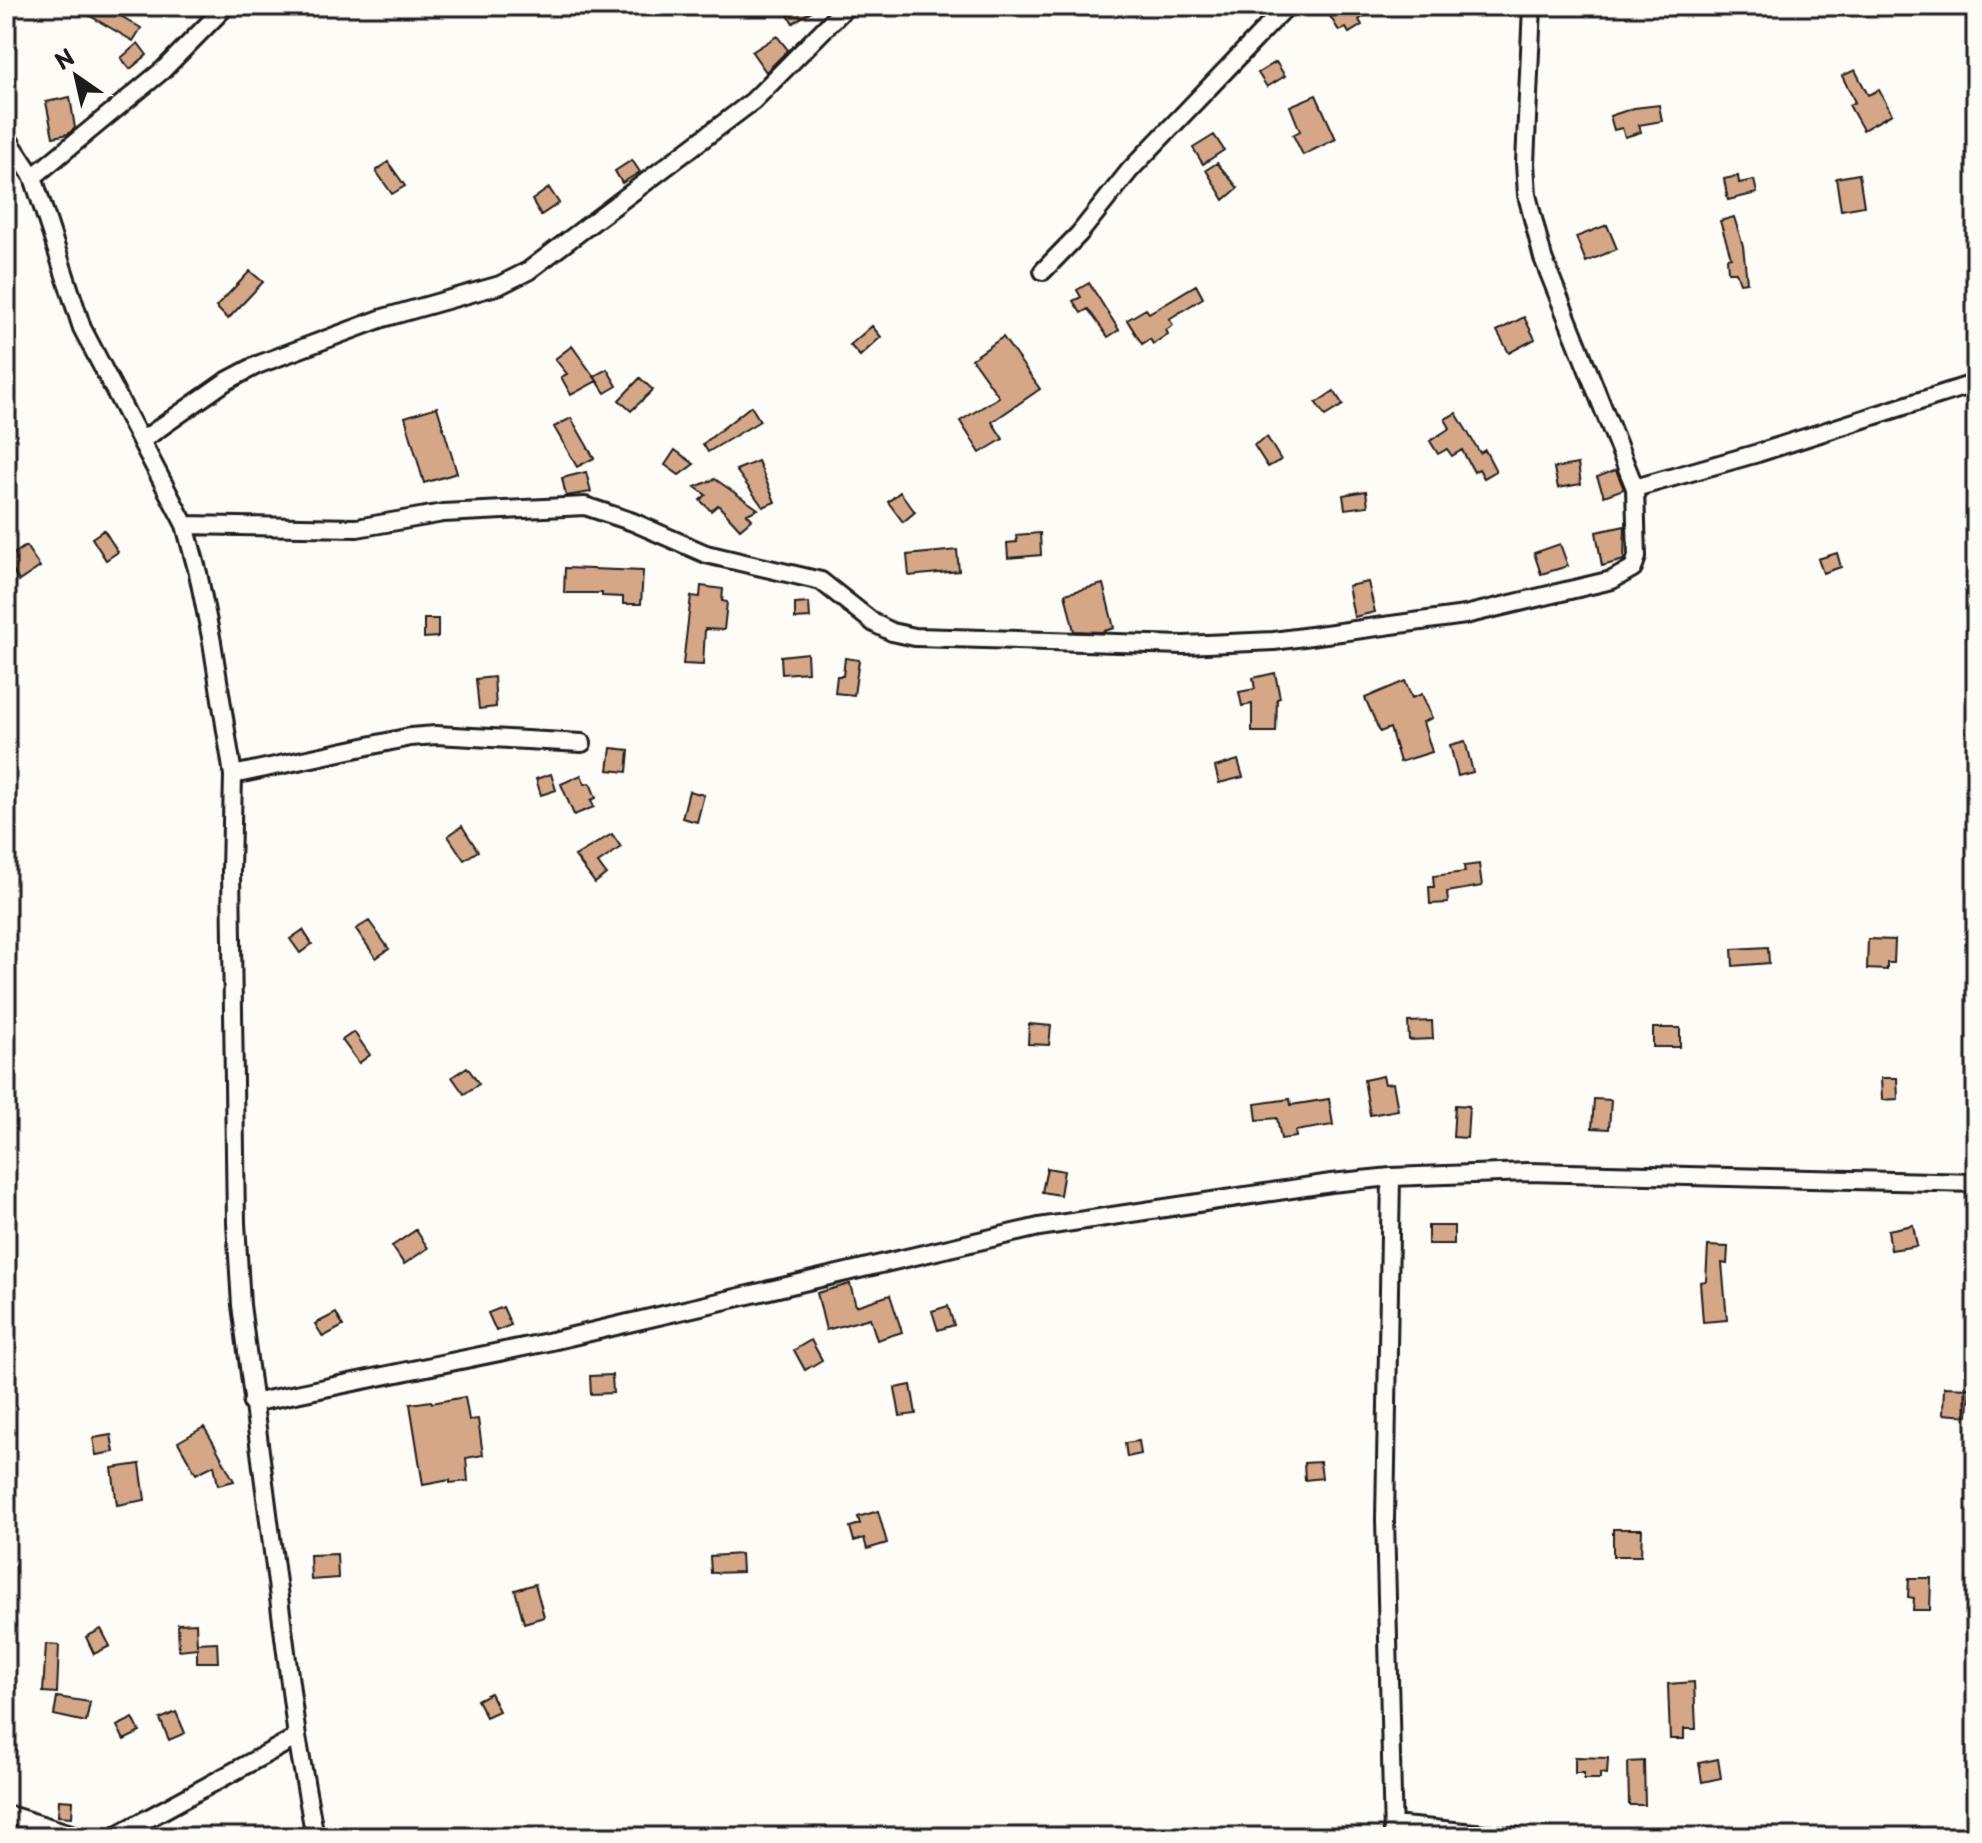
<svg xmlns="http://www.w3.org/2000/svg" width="1982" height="1843" font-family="'Playpen Sans',sans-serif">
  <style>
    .building { fill: #d5a787; stroke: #1c1c1c; stroke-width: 2 }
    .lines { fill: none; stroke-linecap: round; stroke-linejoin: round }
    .street-casing { stroke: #1c1c1c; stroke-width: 22 }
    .street { stroke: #fdfcf7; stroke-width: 16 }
  </style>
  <rect width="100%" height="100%" fill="#fdfcf7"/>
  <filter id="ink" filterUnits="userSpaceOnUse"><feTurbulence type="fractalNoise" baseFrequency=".0125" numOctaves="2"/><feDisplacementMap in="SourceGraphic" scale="16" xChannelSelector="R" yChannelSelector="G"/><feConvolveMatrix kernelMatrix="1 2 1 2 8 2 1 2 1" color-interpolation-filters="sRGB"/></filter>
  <g filter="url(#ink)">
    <path class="building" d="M73,6H104L141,28L133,41Z
      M782,6H819L793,23Z
      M1324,6H1360L1365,15L1359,20L1362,25L1349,33L1346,28L1339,31Z
      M777,36L788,50L766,72L752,52Z
      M138,43L147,55L130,69L121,58Z
      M1276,62L1285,76L1267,87L1258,73Z
      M1855,70L1868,95L1879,90L1892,114L1863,130L1849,105L1855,102L1842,76Z
      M1316,95L1336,139L1303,155L1293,135L1300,131L1290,106Z
      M70,97L75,128L68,134L53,137L46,102Z
      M1659,105L1662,121L1639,125L1641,132L1625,137L1622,128L1614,130L1610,116L1634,108Z
      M1214,135L1224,150L1203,164L1193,148Z
      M632,160L640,172L622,183L615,171Z
      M388,162L405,186L392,194L376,171Z
      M1217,163L1238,188L1224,200L1206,170Z
      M1859,174L1864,206L1841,210L1836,178Z
      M1738,176L1739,183L1754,180L1757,193L1728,200L1724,179Z
      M549,188L559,203L541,215L532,200Z
      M1734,217L1743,246L1747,282L1740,283L1736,272H1728L1727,258L1731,257L1720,221Z
      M1607,225L1617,249L1586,262L1576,237Z
      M250,271L263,282L228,319L216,307Z
      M1089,283L1119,330L1108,337L1088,309L1081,313L1073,301L1081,297L1077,290Z
      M1196,285L1203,298L1169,319L1173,325L1166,330L1168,334L1153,344L1150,339L1142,344L1127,320L1146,309L1149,313Z
      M1524,317L1535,339L1509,353L1497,331Z
      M872,326L881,337L860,356L850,345Z
      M1003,337L1040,389L992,422L1003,439L980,453L960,421L999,397L972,359Z
      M572,346L597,381L571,395L561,377L567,374L555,359Z
      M607,369L617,386L605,393L594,376Z
      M640,378L653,390L631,411L619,400Z
      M1334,391L1343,405L1325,416L1316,403Z
      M751,406L760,421L708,452L703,444Z
      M437,407L457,473L424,483L405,417Z
      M1456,413L1480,453L1485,450L1496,471L1484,478L1479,469L1474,472L1462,450L1452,456L1447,449L1438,454L1430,441L1450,428L1445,419Z
      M571,418L594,458L577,467L554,427Z
      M1267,437L1281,460L1268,467L1254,445Z
      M675,450L694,464L679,475L665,465Z
      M758,461L775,502L763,507L736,470Z
      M1578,464L1581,484L1558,488L1554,468Z
      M1616,470L1624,489L1604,496L1597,477Z
      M586,472L591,492L566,496L562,478Z
      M715,479L758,509L747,514L752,519L740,529L718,505L711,511L700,500L706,495L695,487Z
      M1366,491L1368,506L1345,509L1343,495Z
      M900,492L915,512L903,522L888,502Z
      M1625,526L1624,560L1602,566L1596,532Z
      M104,530L118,552L106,560L92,538Z
      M1040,533L1041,555L1008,558L1007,543L1017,542L1016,535Z
      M1560,544L1568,566L1541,574L1534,553Z
      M26,546L40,567L19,581L6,559Z
      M957,550L959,571L909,576L907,555Z
      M1837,553L1841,567L1823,573L1818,559Z
      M565,568L643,571L641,604H623V597L602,596V593H564Z
      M1368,582L1375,612L1354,617L1348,586Z
      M1103,584L1114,628L1101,632L1074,631L1065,594Z
      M701,586L723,589L722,601L727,602L724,630L705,629L703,665L683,664L691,596L700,597Z
      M809,603L810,618L795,619V604Z
      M424,619H438V637L424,638Z
      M807,653L808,672L782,674L781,656Z
      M845,658L859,660L854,695L835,693L837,676H843Z
      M1275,673L1280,698L1277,699L1276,732H1252V704L1242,706L1239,692L1255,689L1253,678Z
      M494,677L496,707L479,709L476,679Z
      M1405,681L1412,698L1422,694L1432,718L1423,722L1432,752L1400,762L1390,728L1380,732L1365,698Z
      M1465,741L1473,772L1458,776L1450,745Z
      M611,748L629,750L627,772L608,770Z
      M1238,760L1243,777L1219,783L1215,767Z
      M551,774L556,790L541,795L536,779Z
      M581,775L585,784L590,783L596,798L591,800L594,807L574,815L561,784Z
      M689,791L704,795L697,822L682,818Z
      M462,826L478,851L464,860L448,836Z
      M612,834L621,847L598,863L606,874L595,883L575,856Z
      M1479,864L1482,886L1447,892L1448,903L1430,904L1429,887H1434L1433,876L1465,872L1464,866Z
      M369,921L389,949L376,958L356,929Z
      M303,930L312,944L300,953L290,939Z
      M1868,939L1895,940L1894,963H1887V970L1867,969Z
      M1768,947L1769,963L1733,966L1732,949Z
      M1432,1021L1433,1039L1409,1040L1408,1022Z
      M1029,1024L1051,1026L1049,1045L1028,1044Z
      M1653,1028H1680V1047H1653Z
      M354,1032L370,1055L359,1063L342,1040Z
      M467,1067L479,1084L464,1094L452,1077Z
      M1383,1076L1385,1084L1393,1083L1398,1110L1370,1115L1364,1080Z
      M1881,1078H1897L1898,1099L1882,1100Z
      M1290,1099L1291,1105L1329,1099L1333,1125L1295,1131L1296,1137L1281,1139L1277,1118L1257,1120L1255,1104Z
      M1594,1099L1611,1100L1609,1129L1592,1128Z
      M1455,1105L1469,1106L1467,1138L1453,1137Z
      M1047,1168L1064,1171L1060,1195L1042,1192Z
      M1913,1225L1917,1246L1891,1250L1888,1230Z
      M1428,1226H1454V1244H1428Z
      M416,1230L428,1248L404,1264L392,1246Z
      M1708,1246L1728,1247L1727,1264L1722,1263L1727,1320L1703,1322L1700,1282L1706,1281Z
      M850,1284L856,1306L890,1295L902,1332L877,1340L870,1318L826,1330L817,1293Z
      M948,1306L954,1325L938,1330L932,1311Z
      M503,1307L511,1325L496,1331L488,1313Z
      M336,1313L343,1326L323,1337L315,1324Z
      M811,1340L822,1360L805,1370L794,1350Z
      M612,1375L613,1393L591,1394L590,1376Z
      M911,1385L916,1414L900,1416L895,1388Z
      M1944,1387L1970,1388L1968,1416L1943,1414Z
      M465,1397L469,1420L478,1419L483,1455L466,1458L468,1481L450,1483V1480L423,1485L410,1404L431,1401L432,1403Z
      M204,1427L213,1442L234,1481L218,1485L214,1465L196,1474L178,1442Z
      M111,1435L114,1452L96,1455L93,1438Z
      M1139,1441L1141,1454L1127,1457L1125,1443Z
      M1320,1462L1322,1478L1305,1480L1304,1463Z
      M140,1464L145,1500L117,1505L112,1468Z
      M878,1511L887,1543L867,1549L864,1538L854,1541L850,1527L860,1524L858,1517Z
      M1613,1529H1642L1641,1556H1613Z
      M337,1554L338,1578L311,1580L310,1555Z
      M741,1554L742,1572L711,1573L710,1556Z
      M1909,1578H1931L1930,1610H1913L1914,1598L1908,1597Z
      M535,1584L544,1617L524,1623L515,1590Z
      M196,1623L197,1646V1643L217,1642L218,1662H197V1648L179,1650L178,1624Z
      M101,1629L110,1646L94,1654L86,1637Z
      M46,1644L59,1645L57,1693L43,1692Z
      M1694,1682L1696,1729H1684V1739H1670L1668,1684Z
      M490,1693L499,1711L486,1717L477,1700Z
      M57,1697L90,1702L86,1722L54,1715Z
      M176,1712L185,1733L169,1740L160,1719Z
      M133,1718L140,1732L124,1740L117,1726Z
      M1575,1757L1608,1758L1607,1774L1600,1773V1779H1584V1773H1575Z
      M1718,1759L1721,1778L1702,1782L1699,1763Z
      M1644,1761L1645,1805H1629L1628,1762Z
      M59,1800L73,1801L72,1817L58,1816Z"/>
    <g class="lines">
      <g class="street-casing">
        <path id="street" d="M6,136L33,177L82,328L185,525L198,573L212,642L233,775L231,871L236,1223L241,1305L297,1737L315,1837
          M33,177L163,70L226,6
          M1043,271L1079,234L1130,170L1287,6
          M141,441L225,382L257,365L383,318L500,285L528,271L753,101L847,6
          M1635,488L1758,453L1976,383
          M185,525L357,528L443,513L585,506L633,522L706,554L821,581L874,623L892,632L915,637L1184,645L1274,641L1465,615L1612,580L1633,568L1637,557L1635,488L1543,258L1527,195L1525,163L1532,6
          M233,775L410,737L436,735L582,743
          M1391,1177L1385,1519L1393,1837
          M252,1403L543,1343L1039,1227L1331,1183L1391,1177L1528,1172L1976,1183
          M6,1814L81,1837
          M1393,1825L1515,1837
          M114,1837L297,1737"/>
      </g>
      <use href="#street" class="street"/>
    </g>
  </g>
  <rect width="1982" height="1843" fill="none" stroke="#fdfcf7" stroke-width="32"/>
  <rect x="16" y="16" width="1950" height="1811" fill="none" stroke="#1c1c1c" stroke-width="3" filter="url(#ink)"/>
  <g transform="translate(76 76) rotate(326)" stroke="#fdfcf7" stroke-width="6" paint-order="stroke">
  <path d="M0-6L14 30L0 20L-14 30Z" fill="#1c1c1c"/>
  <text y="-12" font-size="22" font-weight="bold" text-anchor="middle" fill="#1c1c1c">N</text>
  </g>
</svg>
